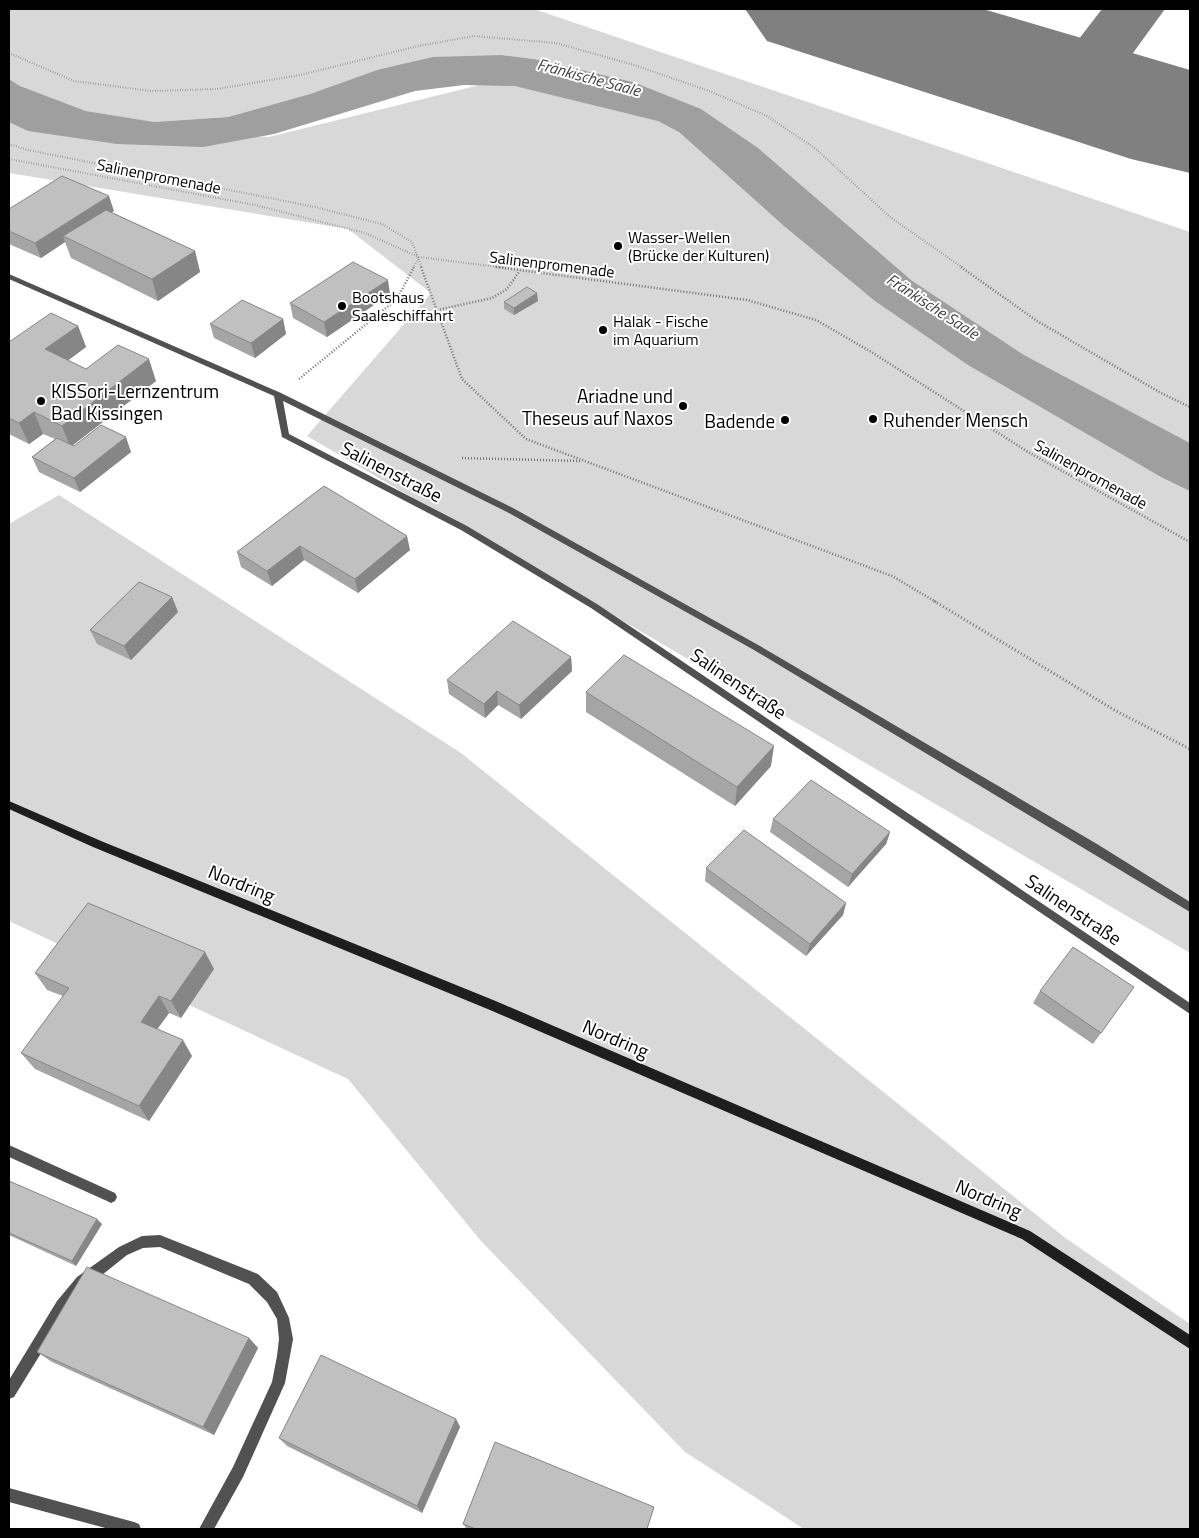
<svg xmlns="http://www.w3.org/2000/svg" width="1199" height="1538" font-family="'Titillium Web',sans-serif">
  <style>
    .green { fill: #d8d8d8 }
    .water { fill: #9f9f9f }
    .lines { fill: none; stroke-linecap: round; stroke-linejoin: round }
    .taxiway { fill: #808080; fill-rule: evenodd }
    .runway { fill: #808080; fill-rule: evenodd }
    .path-far2 { stroke: #737373; stroke-width: 2; stroke-dasharray: 0.5 2; stroke-linecap: butt }
    .path-far1 { stroke: #737373; stroke-width: 2.5; stroke-dasharray: 1 2; stroke-linecap: butt }
    .path { stroke: #737373; stroke-width: 3; stroke-dasharray: 1 2.5; stroke-linecap: butt }
    .lane { fill: #515151; fill-rule: evenodd }
    .street { fill: #515151; fill-rule: evenodd }
    .secondary { fill: #1e1e1e; fill-rule: evenodd }
    .wall { fill: #a5a5a5 }
    .shaded-wall { fill: #868686 }
    .building { fill: #c0c0c0; stroke: #868686 }
    .poi-dot { fill: #000; stroke: #fff; stroke-width: 2 }
    .labels { text-anchor: middle; dominant-baseline: central; stroke-width: 4; stroke-linejoin: round; paint-order: stroke }
    .far-water-label { font-size: 16px; font-style: italic; fill: #404040; stroke: #fff }
    .far-street-label { font-size: 16px; fill: #000; stroke: #fff }
    .far-poi-label { font-size: 16px; fill: #000; stroke: #fff; text-anchor: start }
    .poi-label { font-size: 19px; fill: #000; stroke: #fff; text-anchor: start }
    .street-label { font-size: 19px; fill: #000; stroke: #fff }
  </style>
  <rect width="100%" height="100%" fill="#fff"/>
  <path class="green" d="M9,9H534L1190,232V443L1024,355L911,280L633,82L534,59L502,55L377,70L310,94L228,117L153,122L86,111L20,86L9,79Z
    M520,75L659,113L1190,468V953L307,436L431,293L348,229L9,173V99L76,132L269,137Z
    M59,495L461,753L1064,1237L1190,1324V1529H804L685,1452L481,1241L348,1079L9,921V524Z"/>
  <path class="water" d="M502,55L534,59L633,82L701,109L758,148L911,280L1024,355L1190,443V491L1161,477L968,365L875,301L784,226L679,132L658,121L515,86L464,85L415,91L274,134L203,147L117,144L28,131L9,122V79L20,86L86,111L154,122L228,117L310,94L377,70L433,57Z"/>
  <g class="lines">
    <path class="taxiway" d="M1102,9H1165L1098,101L1075,107L1052,101L1042,87Z"/>
    <path class="runway" d="M745,9H983L1190,70V173L1131,159L767,41Z"/>
    <path class="path-far2" d="M9,53L74,81L151,91L217,89L300,75L418,46L474,36L556,43L634,65L712,92L767,116L816,149L890,217L963,268
      M9,144L28,150L315,207L382,224L412,242L422,268
      M9,159L255,205L365,233L419,257L506,268
      M413,268L419,258"/>
    <path class="path-far1" d="M421,267L462,379L526,439L892,576L936,602
      M496,267L747,300L816,320L873,353L1028,452L1190,542
      M961,267L1037,321L1161,393L1190,407
      M437,310L492,298L507,289L519,272
      M299,379L397,299L414,267
      M462,458L580,461"/>
    <path class="path" d="M934,601L1116,711L1190,749"/>
    <path class="lane" d="M9,1145L115,1193L117,1197L115,1201L111,1203L107,1201L9,1157Z
      M160,1235L258,1274L277,1292L289,1318L293,1339L285,1383L243,1477L214,1529H199L233,1467L272,1382L277,1356L279,1339L277,1319L267,1302L249,1284L160,1247L143,1248L127,1255L87,1287L67,1311L14,1397L9,1399V1380L57,1301L77,1277L119,1247L142,1236Z"/>
    <path class="street" d="M9,274L281,393L513,508L760,646L1097,844L1190,902V912L754,650L507,512L283,401L289,434L467,526L597,604L1190,1003V1014L591,608L461,530L282,437L274,396L9,279Z
      M9,1488L134,1522L139,1524L141,1529H109L9,1502Z"/>
    <path class="secondary" d="M9,801L101,841L498,1002L1030,1231L1190,1335V1349L1022,1239L490,1010L93,847L9,809Z"/>
  </g>
  <path class="wall" d="M9,209L114,211L111,212L195,251L200,272L158,301L71,258L65,242L41,258L9,244Z
    M390,294L327,337L293,318L290,303Z
    M538,301L514,315L504,309V302Z
    M283,319L286,334L255,358L214,338L210,324Z
    M78,326L86,347L68,360L86,369L156,381L72,446L131,452L80,492L39,472L32,457L55,439L43,434L29,444L9,434V342Z
    M324,486L410,550L358,593L304,560L272,586L241,567L237,552Z
    M172,597L178,612L131,660L97,644L90,630Z
    M571,657L572,671L521,719L498,705L485,718L449,694L447,680Z
    M586,692L771,766L735,806L586,712Z
    M773,819L890,832L886,844L848,887L770,832Z
    M706,868L846,903L843,915L806,956L705,881Z
    M214,969L181,1018L169,1013L157,1029L192,1056L149,1121L35,1069L21,1053L63,996L47,990L35,973Z
    M1134,987L1093,1044L1033,1003L1040,991Z
    M9,1181L102,1224L76,1266L9,1235Z
    M249,1338L258,1348L214,1435L52,1362L37,1352Z
    M456,1419L460,1427L422,1513L287,1446L279,1438Z
    M654,1507L647,1529H467L463,1524Z"/>
  <path class="shaded-wall" d="M109,196L114,211L70,239L63,236L65,242L41,258L35,243Z
    M195,251L200,272L158,301L152,279Z
    M388,280L390,294L327,337L324,322Z
    M537,293L538,301L514,315V308Z
    M283,319L286,334L255,358L251,343Z
    M78,326L86,347L54,371L45,349Z
    M149,359L156,381L70,447L62,426Z
    M34,412L43,434L29,444L19,423Z
    M126,437L131,452L80,492L74,478Z
    M407,536L410,550L358,593L355,579Z
    M300,546L304,560L272,586L267,571Z
    M172,597L178,612L131,660L124,646Z
    M571,657L572,671L521,719L519,705Z
    M497,691L498,705L485,718L484,704Z
    M774,746L771,766L735,806L737,787Z
    M890,832L886,844L848,887L852,874Z
    M846,903L843,915L806,956L810,944Z
    M205,952L214,969L181,1018L171,1001Z
    M159,996L169,1013L151,1038L141,1022Z
    M183,1040L192,1056L149,1121L139,1106Z
    M97,1219L102,1224L76,1266L72,1261Z
    M249,1338L258,1348L214,1435L203,1427Z
    M456,1419L460,1427L422,1513L417,1506Z"/>
  <path class="building" d="M62,176L109,196L35,243L9,231V209Z
    M106,210L195,251L152,279L63,236Z
    M353,262L388,280L324,322L290,303Z
    M527,287L537,293L514,308L504,302Z
    M242,300L283,319L251,343L210,324Z
    M51,313L78,326L45,349L86,369L118,345L149,359L62,426L34,412L19,423L9,418V342Z
    M101,425L126,437L74,478L32,457L57,438L74,446Z
    M324,486L407,536L355,579L300,546L267,571L237,552Z
    M139,582L172,597L124,646L90,630Z
    M513,621L571,657L519,705L497,691L484,704L447,680Z
    M624,655L774,746L737,787L586,692Z
    M811,780L890,832L852,874L773,819Z
    M744,830L846,903L810,944L706,868Z
    M88,903L205,952L171,1001L159,996L141,1022L183,1040L139,1106L21,1053L69,988L35,973Z
    M1073,947L1134,987L1101,1033L1040,991Z
    M9,1181L97,1219L72,1261L9,1233Z
    M87,1267L249,1338L203,1427L37,1352Z
    M321,1355L456,1419L417,1506L279,1438Z
    M495,1442L654,1507L647,1529H476L463,1524Z"/>
  <g class="poi-dot">
    <circle cx="618" cy="246" r="5"/>
    <circle cx="342" cy="306" r="5"/>
    <circle cx="603" cy="330" r="5"/>
    <circle cx="41" cy="401" r="5"/>
    <circle cx="683" cy="406" r="5"/>
    <circle cx="873" cy="419" r="5"/>
    <circle cx="785" cy="420" r="5"/>
  </g>
  <g class="labels">
    <g class="far-water-label">
      <text transform="translate(589 77) rotate(15)">Fränkische Saale</text>
      <text transform="translate(933 306) rotate(33)">Fränkische Saale</text>
    </g>
    <g class="far-street-label">
      <text transform="translate(159 176) rotate(11)">Salinenpromenade</text>
      <text transform="translate(552 264) rotate(7)">Salinenpromenade</text>
      <text transform="translate(1091 474) rotate(29)">Salinenpromenade</text>
    </g>
    <g class="far-poi-label">
      <text x="628" y="237">Wasser-Wellen<tspan x="628" dy="18">(Brücke der Kulturen)</tspan></text>
      <text x="352" y="297">Bootshaus<tspan x="352" dy="18">Saaleschiffahrt</tspan></text>
      <text x="613" y="321">Halak - Fische<tspan x="613" dy="18">im Aquarium</tspan></text>
    </g>
    <g class="poi-label">
      <text x="51" y="390">KISSori-Lernzentrum<tspan x="51" dy="22">Bad Kissingen</tspan></text>
      <text x="673" y="395" text-anchor="end">Ariadne und<tspan x="673" dy="22">Theseus auf Naxos</tspan></text>
      <text x="883" y="419">Ruhender Mensch</text>
      <text x="775" y="420" text-anchor="end">Badende</text>
    </g>
    <g class="street-label">
      <text transform="translate(392 471) rotate(27)">Salinenstraße</text>
      <text transform="translate(739 683) rotate(34)">Salinenstraße</text>
      <text transform="translate(242 883) rotate(22)">Nordring</text>
      <text transform="translate(1074 909) rotate(34)">Salinenstraße</text>
      <text transform="translate(616 1038) rotate(23)">Nordring</text>
      <text transform="translate(989 1198) rotate(23)">Nordring</text>
    </g>
  </g>
  <rect width="1199" height="1538" fill="none" stroke="#000000" stroke-width="20"/>
</svg>
